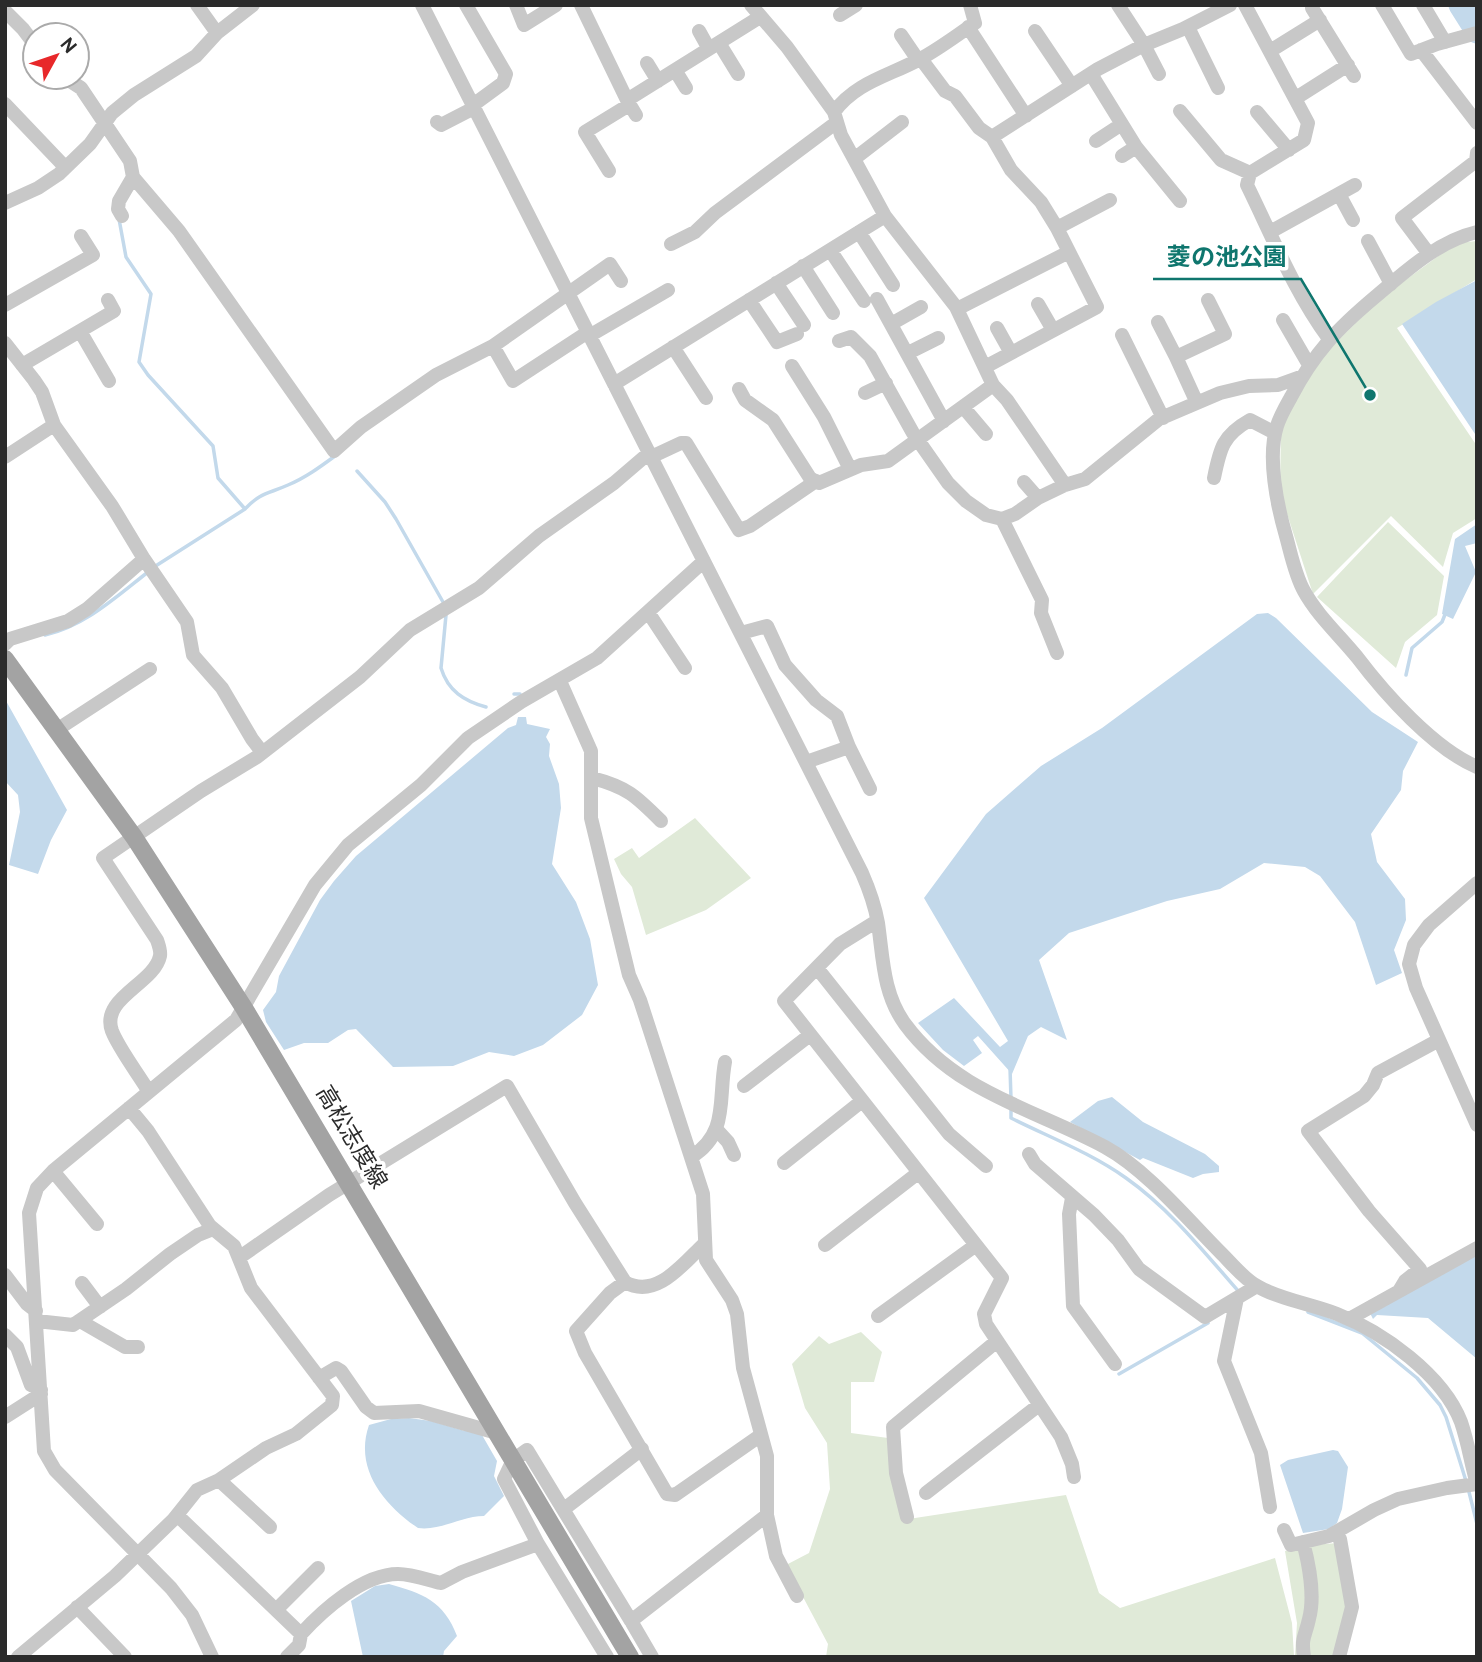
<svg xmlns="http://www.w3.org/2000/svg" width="1482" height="1662" font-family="Overpass,'Noto Sans JP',sans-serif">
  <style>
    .green { fill: #e0ead8 }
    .water { fill: #c3d9eb }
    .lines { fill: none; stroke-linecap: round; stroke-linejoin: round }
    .stream { stroke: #c3d9eb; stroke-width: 3.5 }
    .river { stroke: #c3d9eb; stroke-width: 23 }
    .minor { stroke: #c8c8c8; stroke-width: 14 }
    .major { stroke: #a3a3a3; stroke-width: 18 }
    .labels { text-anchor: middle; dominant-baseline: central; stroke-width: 7; stroke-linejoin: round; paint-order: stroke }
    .street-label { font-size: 23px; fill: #2b2b2b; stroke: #fff }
    .leader { fill: none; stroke: #0f766e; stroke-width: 2.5 }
    .callout-dot { fill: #0f766e; stroke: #fff; stroke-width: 2.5 }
    .callout-label { font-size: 24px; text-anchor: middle; font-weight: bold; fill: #0f766e; stroke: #fff; stroke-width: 7; stroke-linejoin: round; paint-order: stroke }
  </style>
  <rect width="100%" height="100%" fill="#fff"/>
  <path class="green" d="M1477,241V279L1397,328L1477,446V518L1453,533L1443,567L1391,516L1313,594L1280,492L1281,426L1315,363L1381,298L1456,243Z
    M1388,522L1444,576L1437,615L1405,642L1396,668L1317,597Z
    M695,818L751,878L706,910L646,935L632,887L621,874L614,859L632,848L639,858Z
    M861,1332L882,1352L874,1382H851V1433L888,1438L902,1520L1066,1495L1099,1593L1120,1608L1275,1558L1292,1623L1294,1656L826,1657L828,1644L786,1565L809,1553L830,1489L827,1443L805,1408L792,1364L819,1336L829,1344Z
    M1339,1543L1348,1604L1336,1657L1295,1656L1297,1623L1285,1551L1310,1545Z"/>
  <path class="water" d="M1477,280V437L1402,324L1436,302Z
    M1477,524V543L1465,546L1476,572L1453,619L1442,614L1455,539Z
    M1268,613L1276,618L1372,712L1418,742L1403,771L1401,790L1371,834L1377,862L1405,899L1406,920L1394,950L1402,973L1376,985L1355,922L1320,876L1305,867L1264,863L1220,889L1167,901L1069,933L1039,960L1067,1040L1041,1027L1028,1036L1012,1074L978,1036L973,1040L982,1053L964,1066L943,1050L918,1023L954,998L1000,1047L1008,1041L924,898L986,814L1041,766L1102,728L1257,614Z
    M5,699L67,810L51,840L38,874L9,865L20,812L18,795L5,781Z
    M518,717H526L527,724L550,729L546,737L550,744L549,756L559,784L561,808L552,864L576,902L590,939L598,985L582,1015L543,1045L514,1056L489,1052L453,1066L393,1067L356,1029L348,1030L328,1043H304L284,1050L266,1022L263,1010L276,992L279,976L320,900L334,881L356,856L508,728L516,725Z
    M1112,1097L1143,1122L1205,1154L1219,1166V1172L1203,1174L1193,1178L1143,1158L1140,1160L1070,1122L1098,1101Z
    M1477,1254V1359L1428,1318L1377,1315L1373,1319L1370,1313Z
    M409,1418L431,1421L465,1431L471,1430L482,1435L497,1461L494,1476L504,1496L484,1516C461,1516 441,1531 418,1528C383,1504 354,1468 369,1425L391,1419Z
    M1333,1450L1338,1451L1348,1467L1342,1509L1337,1523L1329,1529L1303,1533L1280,1465L1288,1460Z
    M389,1584C422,1593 444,1601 457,1636L444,1651L443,1657H363L351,1601L375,1586Z"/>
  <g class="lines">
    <path class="stream" d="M119,219L126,257L151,294L139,362L148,375L213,446L218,478L245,509L154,567
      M357,471L385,502L396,519L443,602
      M245,509C261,492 268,494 288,485C305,478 320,467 335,456
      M446,615L441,668C448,691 464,701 486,707
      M45,635C85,626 116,597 148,572
      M1406,675L1412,648L1442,622L1446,612
      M514,694H520
      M1010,1068L1011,1099
      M1011,1107V1118C1049,1137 1091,1153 1126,1178C1170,1209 1204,1252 1240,1293
      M1308,1312L1362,1333L1417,1378L1440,1405L1446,1417L1466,1481
      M1119,1374L1208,1323
      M1468,1488L1477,1524"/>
    <path class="river" d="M1460,5L1477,32"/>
    <path class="minor" d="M197,5L217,33
      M422,5L862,873C869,889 875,906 878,923C883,958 883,994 905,1024C955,1092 1034,1109 1105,1147C1147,1170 1188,1220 1222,1254C1232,1264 1244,1279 1257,1286C1276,1298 1314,1305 1337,1314C1383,1332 1443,1375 1461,1422C1468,1442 1471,1464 1477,1484
      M466,5L506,74L503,83L473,105
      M516,5L524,25L556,5
      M581,5L627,100L636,115
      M751,5L787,47L834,112L841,135L885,216L956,307L993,385L1007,400L1065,485
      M1118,5L1144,45L1159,74
      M1245,5L1308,123L1304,140L1250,173L1247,185C1273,238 1294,291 1329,339
      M1382,5L1411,54L1437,44L1477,33
      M1423,5L1445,42
      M1312,8L1354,76
      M5,11L23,29L35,45
      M840,15L856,5
      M968,27L1026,116
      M1188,27L1218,88
      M699,31L709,49
      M1035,31L1072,86
      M901,35L918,60
      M719,43L738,74
      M1421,50L1477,123
      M1270,51L1320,20
      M921,59L945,91L955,96L979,128L992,137L1011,170L1041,202L1057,228L1097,307L985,367
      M647,63L658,81
      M675,70L686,88
      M1091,74L1136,147L1180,201
      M64,77L81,88L130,161L133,177L119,201L118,209L122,216
      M1296,98L1348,65
      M627,100L760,17
      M5,104L65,167
      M1180,111L1221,160L1250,173
      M834,112C856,82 889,76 920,59C939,49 957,35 975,23L970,5
      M1257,112L1289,150
      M437,122L441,125L474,108
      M992,137L1098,69L1144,45L1183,29L1230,5
      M1096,141L1122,124
      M1122,156L1136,147
      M854,159L902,122
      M609,171L585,132L629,105
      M133,177L179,231L334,451L361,427L436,375L493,346L610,264L621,281
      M1339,194L1353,220
      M5,203L38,188L59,174L90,144L112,113L134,95L196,56L217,33L253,5
      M1057,228L1110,200
      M859,232L893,285
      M1270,232L1355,185
      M1477,232C1438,241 1406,271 1375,297C1337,329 1314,353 1291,397C1286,406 1280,416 1277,426C1267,457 1277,505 1286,536C1291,554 1295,575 1304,591C1317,615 1340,636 1357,657C1385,694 1434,749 1477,767
      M1368,241L1391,284
      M671,244L695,232L715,213L837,122
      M830,250L864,301
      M1429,254L1402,218L1476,161L1477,153
      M803,266L833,313
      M776,283L804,325
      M877,299L944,421
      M749,300L777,342L797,334
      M1038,304L1053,330
      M5,305L93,255L81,236
      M957,309L1069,252
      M1283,320L1309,365
      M1158,322L1176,357
      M891,324L921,307
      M997,328L1011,353
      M80,331L109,381
      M1122,335L1163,418
      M589,336L668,290
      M839,341L851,337L870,356L913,433L948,483L966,501L986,515L1002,519L1015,514L1038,498L1065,485L1085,479L1159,419L1220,393L1249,386L1278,385L1303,376
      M5,343L34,380L42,392L54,425L112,506L144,559L187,622L193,655L222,688L252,739L262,752
      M493,346L513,381L588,332
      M673,347L706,398
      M908,353L938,338
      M22,365L114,311L108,300
      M792,366L824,417L850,469
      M614,384L885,216
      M739,389L745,400L773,420L810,478L819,483L861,465L888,461L993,385
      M865,393L886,383
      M1197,403L1176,357L1225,334L1208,300
      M964,408L986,434
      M5,457L54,425
      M651,457L681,443H686L739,530L750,526L816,481
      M1214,478C1220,448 1223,435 1250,420L1275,433
      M1024,482L1038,498
      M1002,519L1042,600L1041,613L1057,653
      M648,612L685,668
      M741,633L767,626L785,665L816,700L837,716L849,747
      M5,644L10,639L68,621L87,609L144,559
      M560,681L591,751V818L629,975L640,1000L703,1194L706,1260L732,1300L737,1314L743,1368L767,1456V1515L631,1621L652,1657
      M58,729L150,669
      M806,762L849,747L870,789
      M592,778C627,787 636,796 661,821
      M1477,883L1429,925L1414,945L1409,964L1416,988L1477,1125
      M877,921L840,944L784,1001L1002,1278L984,1314L986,1324L1061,1437L1072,1464L1074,1477
      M817,968L949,1134L986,1166
      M744,1086L810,1035
      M149,1092C139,1075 119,1049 112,1031C100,998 154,984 160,956C161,951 159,946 157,940L103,858L201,791L257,757L360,677L410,630L479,588L539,536L614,483L649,453
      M717,1130L728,1142L734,1155
      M1029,1154L1035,1164L1094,1215L1118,1240L1139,1269L1205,1317L1257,1286
      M691,1157C729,1134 718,1099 725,1062
      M784,1163L862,1101
      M53,1171L97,1224
      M1072,1198L1069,1214L1073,1306L1115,1364
      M825,1245L918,1173
      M240,1257L329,1195L507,1086L575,1203L625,1282C656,1300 683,1264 704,1244
      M5,1275L27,1304L36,1311
      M625,1282L610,1293L576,1331L585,1353L667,1494L675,1495L761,1435
      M82,1283L100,1307
      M1399,1291L1405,1281L1420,1269L1369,1211L1308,1131L1364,1096L1373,1085L1378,1073L1439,1040
      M1237,1298L1224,1361L1261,1453L1270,1507
      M878,1316L976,1245
      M1349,1319L1477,1248
      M37,1321L73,1325L126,1289L170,1254L198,1235L213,1229
      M80,1321L125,1347H138
      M5,1335L17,1347L31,1385L41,1390
      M319,1378L336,1368L341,1371L366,1407L374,1413L419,1411L497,1433
      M5,1417L41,1394
      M219,1480L270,1527
      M926,1493L1039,1405
      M564,1509L642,1449
      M177,1515L301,1634L299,1645L287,1657
      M767,1515L776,1556L797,1596
      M907,1517L896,1473L893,1427L997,1341
      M1284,1530L1291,1545L1329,1536L1374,1510L1398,1499L1447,1488L1477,1484
      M1334,1533L1340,1539L1352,1607L1339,1657
      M1303,1542C1309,1564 1315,1597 1309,1619C1305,1638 1301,1636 1304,1657
      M77,1607L125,1657
      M276,1610L318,1568
      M301,1634C323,1610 363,1574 398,1574C412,1574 428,1580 441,1583L462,1572L538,1544
      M18,1657L115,1576L173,1520L197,1490L219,1480L266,1448L296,1434L332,1405L333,1396L251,1288L234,1246L210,1226L148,1131L129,1108
      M212,1657L192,1615L171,1588L55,1470L44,1451L29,1213L37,1188L53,1171L236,1020L315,885L348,845L421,785L468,738L521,702L597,658L704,561
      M607,1657L538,1544L504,1479L513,1460L527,1450L631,1621"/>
    <path class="major" d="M5,659L134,837L244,1008L630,1657"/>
  </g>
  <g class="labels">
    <g class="street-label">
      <text transform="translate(350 1138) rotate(59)">高松志度線</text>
    </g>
  </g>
  <path class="leader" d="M1370 395L1301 279H1153"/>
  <circle class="callout-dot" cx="1370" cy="395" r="7"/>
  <g class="callout-label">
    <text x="1227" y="265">菱の池公園</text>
  </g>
  <rect width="1482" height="1662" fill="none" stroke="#2b2b2b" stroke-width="14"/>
  <g transform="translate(56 56) rotate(50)"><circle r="33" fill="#ffffff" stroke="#aaaaaa" stroke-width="2"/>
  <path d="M0-5L12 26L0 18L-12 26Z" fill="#e8282a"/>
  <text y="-10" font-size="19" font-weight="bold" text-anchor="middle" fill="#2b2b2b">N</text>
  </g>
</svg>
